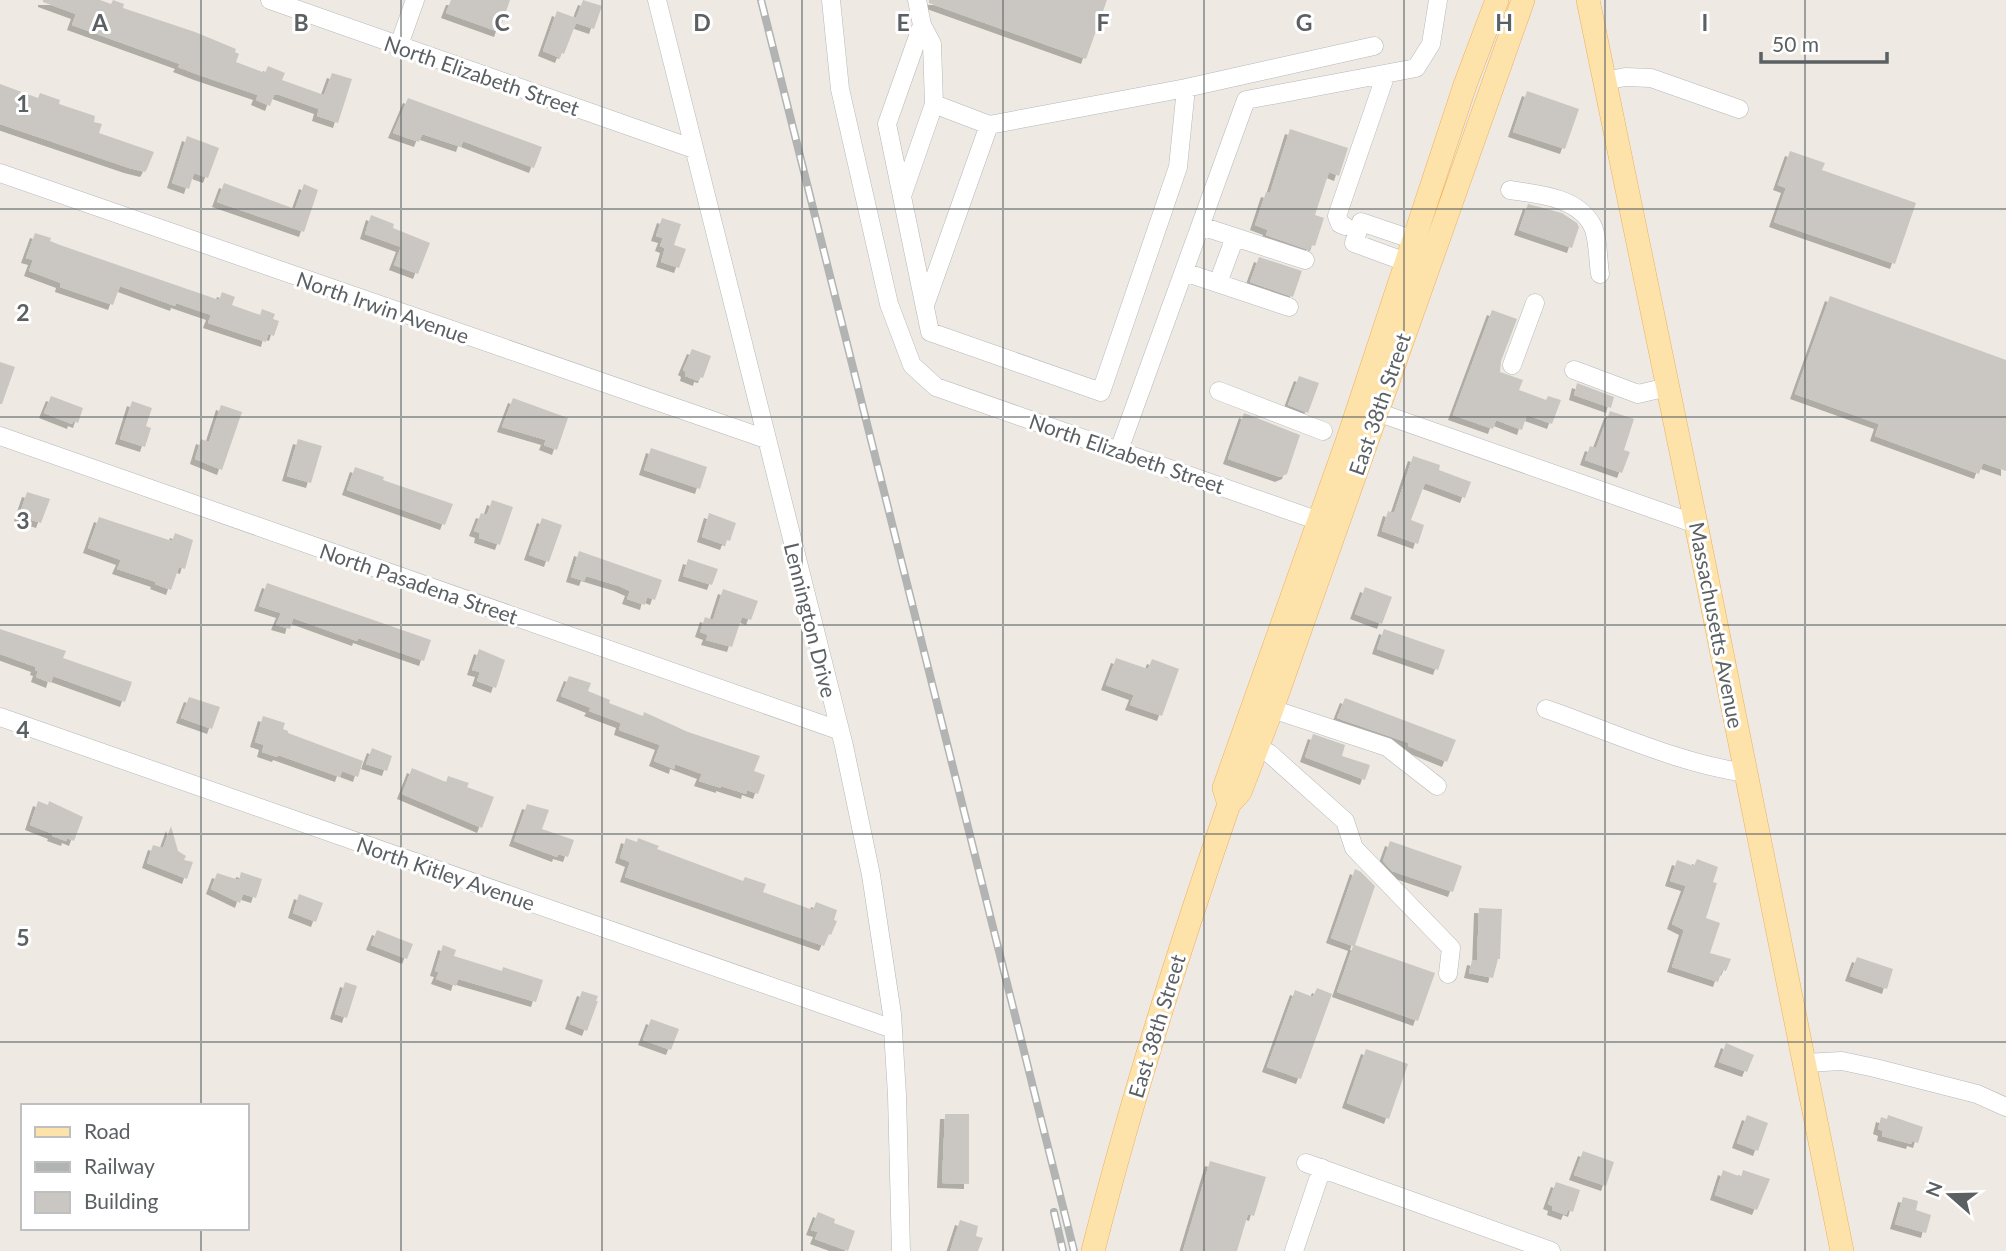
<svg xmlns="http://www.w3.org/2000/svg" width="2006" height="1251" font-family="Lato,sans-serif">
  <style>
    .building { fill: #cac7c2; filter: url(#shadow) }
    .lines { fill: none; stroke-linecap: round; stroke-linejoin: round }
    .minor-casing { stroke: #b4b7ba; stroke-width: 19 }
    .major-casing { stroke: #eeb05c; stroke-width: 24 }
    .minor { stroke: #fff; stroke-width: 18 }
    .major { stroke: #fde3a9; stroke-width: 23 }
    .rail-casing { stroke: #b2b3b3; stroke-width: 8 }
    .rail { stroke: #fff; stroke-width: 5; stroke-dasharray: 16; stroke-linecap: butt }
    .grid { fill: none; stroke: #5b6063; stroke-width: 2; stroke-opacity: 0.55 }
    .labels { text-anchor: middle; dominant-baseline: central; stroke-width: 6; stroke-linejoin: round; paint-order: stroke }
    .street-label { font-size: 21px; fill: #5b6063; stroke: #fff }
    .grid-label { font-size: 23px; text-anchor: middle; font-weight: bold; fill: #5b6063; stroke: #fff; stroke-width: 6; stroke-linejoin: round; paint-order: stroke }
  </style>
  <defs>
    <filter id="shadow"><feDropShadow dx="-5" dy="5" stdDeviation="0" flood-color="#0004"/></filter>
  </defs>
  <rect width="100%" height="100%" fill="#eeeae3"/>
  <path class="building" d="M43,0H100L111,4L113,0L124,4L123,8L195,32L236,49L235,52L239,54L236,62L265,73L268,66L285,73L282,80L324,95L332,73L352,79L338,123L317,116L319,109L277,94L274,95L270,106L256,100L258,95L199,75L178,67L180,64L72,25L76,14L43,2Z
    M451,0H510L499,32L446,13Z
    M583,0L602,6L594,29L576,23L564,54L562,53L560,58L543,51L557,11L576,18Z
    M929,0H1107L1086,59L929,3Z
    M0,84L38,98L40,93L60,100L59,104L95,116L94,122L102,124L99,133L154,152L147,169L145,172L129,168L0,124Z
    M1527,91L1579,109L1565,149L1513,132Z
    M408,98L542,147L534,168L463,141L461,147L422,134L419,142L393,133Z
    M1290,129L1348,148L1339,176L1329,172L1315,215L1324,218L1315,246L1311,245L1309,250L1266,235L1268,230L1255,225L1266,192L1270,193Z
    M187,136L219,148L208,178L194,173L189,189L172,183Z
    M1790,151L1825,163L1822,170L1916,203L1895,264L1774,222L1786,188L1778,185Z
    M224,183L295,209L304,184L318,190L304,232L217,202Z
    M1528,204L1562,213L1577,223L1579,227L1572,248L1519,230Z
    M371,215L394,224L393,228L430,243L418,274L394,265L401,247L365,234Z
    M662,218L681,224L674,245L686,249L679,268L661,262L665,248L660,246L663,238L656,236Z
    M35,233L51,238L50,241L60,245L219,300L222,292L235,297L232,305L260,315L262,309L275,314L273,319L279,321L274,336L268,334L266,342L208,323L211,315L176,303L175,306L120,286L113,305L60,287L61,283L29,271L33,260L26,258Z
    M1259,257L1302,271L1293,297L1250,282Z
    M1830,296L2006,360V471L1983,463L1979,474L1875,436L1879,424L1795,394Z
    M1492,310L1517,319L1501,361L1500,372L1523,380L1519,390L1546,400L1548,396L1561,400L1552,424L1527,415L1522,430L1496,420L1493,429L1453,415Z
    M692,349L711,356L703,378L699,377L698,381L685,376L686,372L683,370Z
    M0,362L15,367L2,404H0Z
    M1299,376L1319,383L1308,413L1288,405Z
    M1577,383L1614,397L1611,408L1574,395Z
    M51,396L83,408L78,423L73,421L72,424L44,413Z
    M513,398L568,418L557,450L544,445L546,440L502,427Z
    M132,401L152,408L146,426L151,428L145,447L120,439Z
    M221,405L242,412L222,470L195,459L201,439L209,442Z
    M1610,411L1634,419L1624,450L1630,452L1622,473L1585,460L1590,446L1596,448Z
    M1244,413L1300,435L1287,474L1280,477L1228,459Z
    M298,439L322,446L311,483L287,476Z
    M651,448L707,467L700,489L644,470Z
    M1413,456L1440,465L1439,470L1471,482L1465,498L1425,483L1411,520L1424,525L1418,544L1382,531L1388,511L1394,513Z
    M355,467L384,477L383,480L453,504L445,525L347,490Z
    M27,492L50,499L41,523L19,516Z
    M492,500L513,507L500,545L479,538L480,533L474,531L481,513L487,515Z
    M709,513L736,523L730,541L727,540L725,545L702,537Z
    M99,517L172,541L175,533L193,540L185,569L179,567L171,590L155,584L156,582L117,569L121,560L88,548Z
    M542,518L562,525L549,562L529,555Z
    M579,551L662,580L655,600L647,597L645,605L627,599L630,591L619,586L586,576L584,581L571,577Z
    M688,559L718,569L712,585L683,576Z
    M267,583L431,640L424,661L358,638L357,641L293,618L290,629L276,625L281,613L259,606Z
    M1365,587L1392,597L1382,624L1355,614Z
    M723,589L758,601L751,620L742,617L732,647L706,640L708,635L700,632L705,617L713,620Z
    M0,629L66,651L63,658L132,682L125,702L53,676L51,683L36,677L38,671L35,670L36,667L0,654Z
    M1384,629L1445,650L1438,670L1377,649Z
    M479,649L505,660L496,688L477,681L480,672L472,670Z
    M1116,658L1148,669L1152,659L1179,669L1162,716L1130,705L1134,695L1106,685Z
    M569,676L591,683L588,691L610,700L609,703L643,716L644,712L688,732L760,756L754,771L765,775L758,794L747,790L746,794L721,786V788L699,781L702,774L675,764L674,769L654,761L660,745L619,730L621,723L589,711L591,708L561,696Z
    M189,697L220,707L212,729L181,718Z
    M1345,698L1456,740L1447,762L1408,746L1409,743L1337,718Z
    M263,716L285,723L283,729L288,731V733L363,761L358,777L342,771L340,777L278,755L277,757L262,752L264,745L255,742Z
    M1313,734L1345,745L1342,756L1370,765L1365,780L1305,757Z
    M372,748L392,756L387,771L366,764Z
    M412,768L446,782L448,776L469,783L467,787L494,797L482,828L402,794Z
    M38,801L48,805L49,801L83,817L74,841L67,838L66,841L52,836L53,834L30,825Z
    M527,804L549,810L542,829L574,840L568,857L558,854L557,857L514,841Z
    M171,826L178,851L186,856L184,860L193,862L187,879L147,863L153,845L163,848Z
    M626,838L637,842L638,838L659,846L657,849L743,881L745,877L766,884L763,892L813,910L816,902L837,910L834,920L837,921L831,935L829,934L824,946L625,877L630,862L620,858Z
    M1390,841L1462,866L1453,892L1392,871L1383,861Z
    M1697,859L1718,867L1713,882L1717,883L1706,918L1720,923L1710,953L1731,959L1726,971L1722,970L1718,982L1672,967L1684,930L1672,924L1686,886L1670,881L1677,860L1694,866Z
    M1355,869L1361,872L1375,886L1355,945L1435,973L1418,1021L1337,992L1353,946L1331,938Z
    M241,872L262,879L256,898L243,894L240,903L211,889L217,873L239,880Z
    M299,894L323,903L316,922L293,913Z
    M1479,908L1502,909L1500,959H1498L1493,978L1469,973L1472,960L1477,961Z
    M377,930L413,944L407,959L371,945Z
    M443,945L456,950L454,956L502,971L503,967L543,980L536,1002L458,979L456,986L436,979L439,972L435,971Z
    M1857,957L1893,969L1887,989L1850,976Z
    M345,982L357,986L347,1018L335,1014Z
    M1317,988L1332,994L1301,1079L1267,1067L1295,990L1313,997Z
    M582,991L598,996L596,1001H598L587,1031L570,1024Z
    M651,1019L679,1029L671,1050L643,1040Z
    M1726,1043L1754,1055L1747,1072L1719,1062Z
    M1366,1049L1408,1064L1389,1119L1347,1103Z
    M945,1114H969V1184L942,1183Z
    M1747,1115L1768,1123L1758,1151L1737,1143Z
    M1888,1115L1923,1127L1918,1143L1912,1141L1911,1144L1882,1136L1883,1131L1878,1129L1881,1117L1887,1119Z
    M1583,1151L1614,1162L1606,1186L1574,1175Z
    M1210,1161L1266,1177L1254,1216L1248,1214L1237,1251H1183Z
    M1723,1170L1741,1177L1743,1170L1770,1179L1757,1210L1715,1195Z
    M1556,1182L1580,1190L1573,1212L1568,1210L1566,1215L1552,1210L1553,1206L1548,1204Z
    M1903,1197L1918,1201L1916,1210L1931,1215L1926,1233L1895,1224Z
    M818,1212L835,1219L834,1223L855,1231L848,1251L815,1239L818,1232L811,1230Z
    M960,1220L978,1226L976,1236L983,1238L978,1251H950Z"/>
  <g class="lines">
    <g class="minor-casing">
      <path id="minor" d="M270,0L694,149
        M657,0L844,746L871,875L892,1014L897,1095L901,1251
        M831,0L840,89L889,304L912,365L936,387L1319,521
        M917,0L922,25L887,124L930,332L1101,392L1178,167L1186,88L1374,46
        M922,25L932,44L934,104L989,125L925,305
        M399,45L415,0
        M1605,81L1625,77L1651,78L1739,109
        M989,125L1186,88
        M0,173L766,439
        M1510,190C1537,194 1577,197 1592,225C1598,235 1598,261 1600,274
        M902,196L934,104
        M1201,226L1305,260
        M1345,226L1340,224L1337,216L1386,74
        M1406,262L1354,243L1361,222L1414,240
        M1184,272L1289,307
        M1218,283L1235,237
        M1512,365L1535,303
        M1574,370L1638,394L1668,387
        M1219,391L1323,431
        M1377,412L1696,524
        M0,436L838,730
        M1119,450L1246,100L1416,68L1431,44L1438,0
        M1272,709L1387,747L1437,786
        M1546,709C1612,732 1677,763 1746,773
        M0,717L893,1029
        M1257,749L1269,753L1345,821L1354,848L1451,948L1448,974
        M1804,1063L1842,1061L1875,1068L1977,1094L2006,1107
        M1306,1163L1551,1251
        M1294,1251L1322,1168"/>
    </g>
    <g class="major-casing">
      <path id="major" d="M1588,0L1696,524L1842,1251
        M1229,804L1224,788L1348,439L1465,85L1497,0
        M1093,1251C1131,1100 1178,952 1229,804L1240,792L1272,709L1523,0"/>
    </g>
    <use href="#minor" class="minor"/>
    <use href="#major" class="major"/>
    <g class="rail-casing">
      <path id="rail" d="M761,0L1074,1251
        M1054,1212L1063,1251"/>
    </g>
    <use href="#rail" class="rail"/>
  </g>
  <path class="grid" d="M201,0V1106M401,0V1251M602,0V1251M802,0V1251M1003,0V1251M1204,0V1251M1404,0V1251M1605,0V1251M1805,0V1251M0,209H2006M0,417H2006M0,625H2006M0,834H2006M0,1042H2006M201,1228V1251"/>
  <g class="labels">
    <g class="street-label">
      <text transform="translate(482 75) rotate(19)">North Elizabeth Street</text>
      <text transform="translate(383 307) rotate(19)">North Irwin Avenue</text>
      <text transform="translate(1379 404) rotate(-71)">East 38th Street</text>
      <text transform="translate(1127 453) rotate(19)">North Elizabeth Street</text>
      <text transform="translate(419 583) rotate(19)">North Pasadena Street</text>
      <text transform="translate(811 620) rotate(76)">Lennington Drive</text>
      <text transform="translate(1717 625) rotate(79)">Massachusetts Avenue</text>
      <text transform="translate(446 873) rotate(19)">North Kitley Avenue</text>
      <text transform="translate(1156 1026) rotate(-73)">East 38th Street</text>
    </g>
  </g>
  <g class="grid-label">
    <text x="100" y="31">A</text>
    <text x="301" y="31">B</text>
    <text x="502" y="31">C</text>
    <text x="702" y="31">D</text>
    <text x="903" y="31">E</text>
    <text x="1103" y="31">F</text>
    <text x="1304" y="31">G</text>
    <text x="1504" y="31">H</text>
    <text x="1705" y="31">I</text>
    <text x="23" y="112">1</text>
    <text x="23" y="321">2</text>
    <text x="23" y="529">3</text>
    <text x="23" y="738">4</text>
    <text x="23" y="946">5</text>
  </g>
  <rect x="21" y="1104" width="228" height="126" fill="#ffffff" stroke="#bdbfc1" stroke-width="2"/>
  <rect x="35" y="1127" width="35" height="10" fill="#fde3a9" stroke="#bdbfc1" stroke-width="2"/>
  <text x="84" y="1139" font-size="21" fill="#5b6063">Road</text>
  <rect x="35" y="1162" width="35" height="10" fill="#b2b3b3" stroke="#bdbfc1" stroke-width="2"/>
  <text x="84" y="1174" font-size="21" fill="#5b6063">Railway</text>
  <rect x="35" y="1192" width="35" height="21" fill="#cac7c2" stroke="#bdbfc1" stroke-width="2"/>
  <text x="84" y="1209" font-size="21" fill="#5b6063">Building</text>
  <g transform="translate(1950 1195) rotate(290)" stroke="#ffffff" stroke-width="5" paint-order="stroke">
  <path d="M0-5L12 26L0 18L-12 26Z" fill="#5b6063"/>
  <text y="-10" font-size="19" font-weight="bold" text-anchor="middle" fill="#5b6063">N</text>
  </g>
  <path d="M1761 52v10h126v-10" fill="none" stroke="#5b6063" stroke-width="3.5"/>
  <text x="1772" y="52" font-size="21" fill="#5b6063" stroke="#ffffff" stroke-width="5" paint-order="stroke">50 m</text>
</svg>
